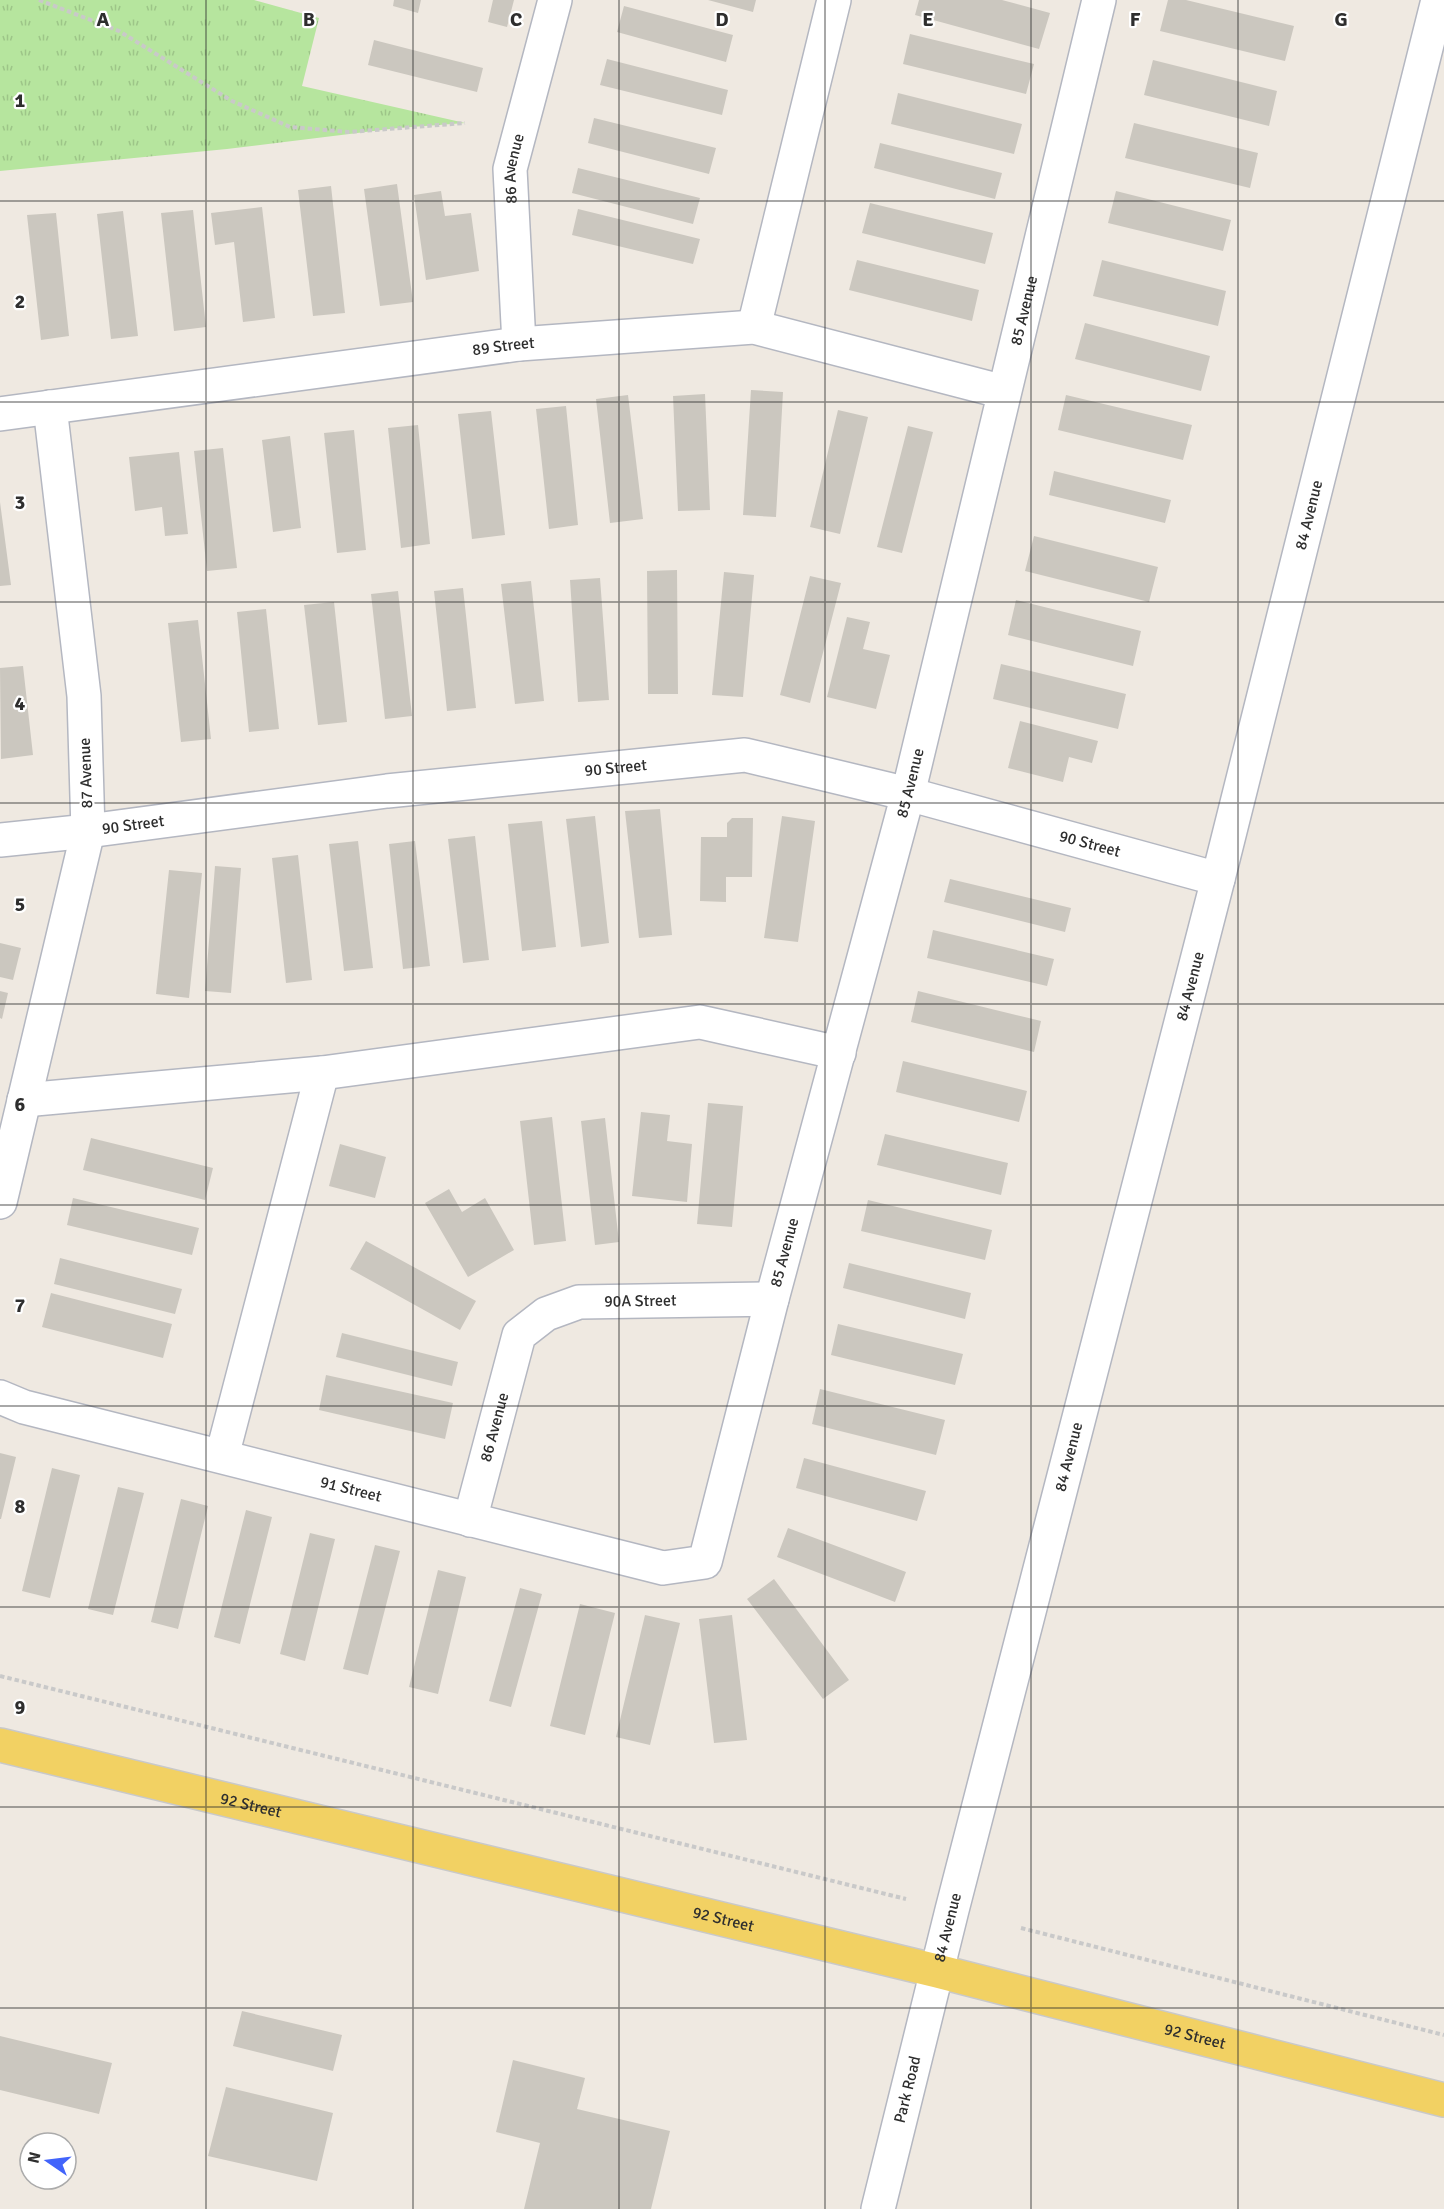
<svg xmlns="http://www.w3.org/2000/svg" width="1444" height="2209" font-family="Signika,sans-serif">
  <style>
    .park { fill: url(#park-tufts) }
    .building { fill: #cbc7bf }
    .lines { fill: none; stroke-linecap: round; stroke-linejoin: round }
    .minor-casing { stroke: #b4b7c1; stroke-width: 36 }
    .major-casing { stroke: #c9c9c9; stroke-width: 36 }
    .path { stroke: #c9c9c9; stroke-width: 4; stroke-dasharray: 4.5 3; stroke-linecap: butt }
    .minor { stroke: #fff; stroke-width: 33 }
    .major { stroke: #f2d163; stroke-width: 33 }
    .grid { fill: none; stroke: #2e2e2e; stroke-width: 1.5; stroke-opacity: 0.55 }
    .labels { text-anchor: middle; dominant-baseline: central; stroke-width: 4.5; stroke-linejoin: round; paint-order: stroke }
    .street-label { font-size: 16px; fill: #2e2e2e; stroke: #fff }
    .grid-label { font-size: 20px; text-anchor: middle; font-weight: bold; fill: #2e2e2e; stroke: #fff; stroke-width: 4.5; stroke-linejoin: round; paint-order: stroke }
  </style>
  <defs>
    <pattern id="park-tufts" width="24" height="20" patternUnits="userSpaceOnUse" patternTransform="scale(1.5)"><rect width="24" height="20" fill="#b6e59e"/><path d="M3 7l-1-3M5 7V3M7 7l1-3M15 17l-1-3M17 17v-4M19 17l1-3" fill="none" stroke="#9dc588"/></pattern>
  </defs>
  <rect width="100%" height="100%" fill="#efe9e1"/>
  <path class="park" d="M0,0H254L319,18L302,86L465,123L398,128L227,149L0,171Z"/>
  <path class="building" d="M394,0H421L418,13L393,6Z
    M493,0H514L507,27L488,22Z
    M708,0H756L753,12Z
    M919,0H1002L1050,13L1039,49L915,15Z
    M1168,0H1186L1294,26L1285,61L1160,31Z
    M624,6L733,35L726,62L617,32Z
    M910,34L1034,64L1026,94L903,64Z
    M374,40L483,68L477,92L368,65Z
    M607,59L728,90L722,115L600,85Z
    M1153,60L1277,91L1269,126L1144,95Z
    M898,93L1022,124L1014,154L891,124Z
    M594,118L716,148L709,174L588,143Z
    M1134,123L1258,153L1250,188L1125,158Z
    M880,143L1002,173L995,199L874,168Z
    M578,168L700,198L693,224L572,193Z
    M397,184L413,302L380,306L364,189Z
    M331,186L345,313L313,316L298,190Z
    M441,191L445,216L471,213L479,271L426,280L414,195Z
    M1116,191L1231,220L1223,251L1108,223Z
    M870,203L993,233L985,264L862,233Z
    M262,207L275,318L243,322L234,242L215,245L211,213Z
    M578,209L700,239L693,264L572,235Z
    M193,210L206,327L174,331L161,213Z
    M123,211L138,336L111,339L97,214Z
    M56,213L69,336L41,340L27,215Z
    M857,260L979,290L972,321L849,290Z
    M1102,260L1226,291L1218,326L1093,296Z
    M1085,323L1210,356L1201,391L1075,359Z
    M751,390L783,392L776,517L743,515Z
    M705,394L710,510L678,511L673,396Z
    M628,395L643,519L610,523L596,399Z
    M1066,395L1192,425L1183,460L1058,430Z
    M566,406L578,525L549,529L536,409Z
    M838,410L868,417L840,534L810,527Z
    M491,411L505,535L472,539L458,414Z
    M418,425L430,544L401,548L388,428Z
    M908,426L933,432L902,553L877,547Z
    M354,430L366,550L337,553L324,433Z
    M290,436L301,528L273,532L262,440Z
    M223,448L237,568L207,571L194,451Z
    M179,452L188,534L165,536L162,507L135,511L129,457Z
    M1054,471L1171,500L1165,523L1049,495Z
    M0,502L11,585L0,586Z
    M1034,536L1158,567L1149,602L1025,571Z
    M677,570L678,694H648L647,571Z
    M724,572L754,575L743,697L712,695Z
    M810,576L841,583L810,703L780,695Z
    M600,578L609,700L578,702L570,580Z
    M531,581L544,701L515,704L501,584Z
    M463,588L476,708L447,711L434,591Z
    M398,591L412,716L385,719L371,594Z
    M1016,600L1141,631L1133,666L1008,635Z
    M334,602L347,722L318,725L304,605Z
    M266,609L279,729L249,732L237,612Z
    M847,617L870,622L863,649L890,655L876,709L827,697Z
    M198,620L211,739L181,742L168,623Z
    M1001,664L1126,694L1118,729L993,699Z
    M23,666L33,755L1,759L0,668Z
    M1020,721L1098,741L1092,763L1069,757L1063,782L1008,768Z
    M660,809L672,935L639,938L625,811Z
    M595,816L609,943L581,947L566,819Z
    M782,816L815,821L798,942L764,938Z
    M732,818H753L752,877H726V902L700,901L701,837H727V823Z
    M542,821L556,947L522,951L508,824Z
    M475,836L489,960L463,963L448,839Z
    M358,841L373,968L344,971L329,844Z
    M415,841L430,966L403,969L389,844Z
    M298,855L312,980L286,983L272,858Z
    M215,866L241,868L231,993L205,991Z
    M169,870L202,873L189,998L156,994Z
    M950,879L1071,908L1065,932L944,902Z
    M933,930L1054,959L1047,986L927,958Z
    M0,943L21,948L13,980L0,977Z
    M0,991L8,993L2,1019L0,1018Z
    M918,991L1041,1021L1034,1052L911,1022Z
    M903,1061L1027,1091L1019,1122L896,1092Z
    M708,1103L743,1106L732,1227L697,1224Z
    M641,1112L670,1115L667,1141L692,1144L687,1202L632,1196Z
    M552,1117L566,1241L534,1245L520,1121Z
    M605,1118L619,1242L595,1245L581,1121Z
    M885,1134L1008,1163L1001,1195L877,1165Z
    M91,1138L213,1168L205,1200L83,1170Z
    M340,1144L386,1157L375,1198L329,1186Z
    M449,1189L462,1212L485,1198L514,1250L468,1277L425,1203Z
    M73,1198L199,1228L192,1255L67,1225Z
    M868,1200L992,1230L985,1260L861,1231Z
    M366,1241L476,1301L460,1330L350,1269Z
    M60,1258L182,1289L175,1314L54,1284Z
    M849,1263L971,1293L965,1319L843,1288Z
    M51,1293L172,1324L163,1358L42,1327Z
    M838,1324L963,1354L955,1385L831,1355Z
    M342,1333L458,1362L452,1386L336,1357Z
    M326,1375L453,1403L445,1439L319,1410Z
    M820,1389L945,1420L936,1455L812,1424Z
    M0,1453L16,1457L1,1519H0Z
    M804,1458L926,1491L917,1521L796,1488Z
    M52,1468L80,1475L50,1598L22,1591Z
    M118,1487L144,1493L113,1615L88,1609Z
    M181,1499L208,1506L178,1629L151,1622Z
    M246,1510L272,1517L240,1644L214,1637Z
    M788,1528L906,1572L895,1602L777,1557Z
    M310,1533L335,1539L305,1661L280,1654Z
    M375,1545L400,1551L368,1675L343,1669Z
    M438,1570L466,1577L438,1694L409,1687Z
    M774,1579L849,1680L823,1699L747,1599Z
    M520,1588L542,1594L511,1707L489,1701Z
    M580,1604L615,1613L585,1735L550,1726Z
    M645,1615L680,1623L650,1745L616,1737Z
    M732,1615L747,1740L714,1743L699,1619Z
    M242,2011L342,2035L333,2071L233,2046Z
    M0,2036L112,2063L99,2114L0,2090Z
    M513,2060L585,2078L577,2109L670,2131L651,2209H524L540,2143L496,2132Z
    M226,2087L333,2113L317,2181L208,2156Z"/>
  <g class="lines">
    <g class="minor-casing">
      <g id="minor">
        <path d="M754,327L834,0"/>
        <path id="s1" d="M519,344L510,169L555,0"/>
        <path id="s2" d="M0,414L519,344L754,327L1004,392"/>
        <path id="s3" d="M0,840L88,831L387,791L745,755L908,794L1218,879"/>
        <path d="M24,1100L322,1073L700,1022L839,1053"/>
        <path d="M0,1202L88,831L84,696L50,407"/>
        <path id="s4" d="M0,1397L24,1407L663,1568L705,1562L772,1299L908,794L1099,0"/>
        <path d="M222,1456L322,1073"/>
        <path id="s5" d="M470,1520L519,1335L546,1314L579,1302L772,1299"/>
        <path id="s6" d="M878,2209L952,1910L1218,879L1438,0"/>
      </g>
    </g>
    <g class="major-casing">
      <g id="major">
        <path id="s7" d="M0,1745L937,1971L1444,2100"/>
      </g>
    </g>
    <path class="path" d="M39,0L119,31L232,101L290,127L349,132L465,123
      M0,1676L906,1899
      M1021,1928L1444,2035"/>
    <use href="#minor" class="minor"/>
    <use href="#major" class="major"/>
  </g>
  <path class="grid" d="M206,0V2209M413,0V2209M619,0V2209M825,0V2209M1031,0V2209M1238,0V2209M0,201H1444M0,402H1444M0,602H1444M0,803H1444M0,1004H1444M0,1205H1444M0,1406H1444M0,1607H1444M0,1807H1444M0,2008H1444"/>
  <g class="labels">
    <g class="street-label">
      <text stroke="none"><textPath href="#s1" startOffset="176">86 Avenue</textPath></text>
      <text stroke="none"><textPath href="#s4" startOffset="2019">85 Avenue</textPath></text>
      <text stroke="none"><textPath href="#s2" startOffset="508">89 Street</textPath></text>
      <text stroke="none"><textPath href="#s6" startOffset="1748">84 Avenue</textPath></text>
      <text stroke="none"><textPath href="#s3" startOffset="620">90 Street</textPath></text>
      <text transform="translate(86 773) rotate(-92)">87 Avenue</text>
      <text stroke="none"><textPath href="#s4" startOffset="1533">85 Avenue</textPath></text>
      <text stroke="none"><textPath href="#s3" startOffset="134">90 Street</textPath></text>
      <text stroke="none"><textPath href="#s3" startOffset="1106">90 Street</textPath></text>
      <text stroke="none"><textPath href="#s6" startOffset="1262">84 Avenue</textPath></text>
      <text stroke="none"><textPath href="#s4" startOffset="1047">85 Avenue</textPath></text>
      <text stroke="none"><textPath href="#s5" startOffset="322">90A Street</textPath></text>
      <text stroke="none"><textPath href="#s5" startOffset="96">86 Avenue</textPath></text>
      <text stroke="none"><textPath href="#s6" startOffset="776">84 Avenue</textPath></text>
      <text stroke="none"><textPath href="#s4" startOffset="363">91 Street</textPath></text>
      <text stroke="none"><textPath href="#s7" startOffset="258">92 Street</textPath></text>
      <text stroke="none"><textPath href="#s7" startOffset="744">92 Street</textPath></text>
      <text stroke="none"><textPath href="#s6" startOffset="290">84 Avenue</textPath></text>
      <text stroke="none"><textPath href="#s7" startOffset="1230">92 Street</textPath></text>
      <text stroke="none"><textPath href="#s6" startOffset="123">Park Road</textPath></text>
    </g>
  </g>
  <g class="grid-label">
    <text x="103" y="26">A</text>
    <text x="309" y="26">B</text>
    <text x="516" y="26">C</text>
    <text x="722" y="26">D</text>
    <text x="928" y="26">E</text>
    <text x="1135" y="26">F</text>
    <text x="1341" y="26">G</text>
    <text x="20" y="107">1</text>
    <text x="20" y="308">2</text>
    <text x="20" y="509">3</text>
    <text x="20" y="710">4</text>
    <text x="20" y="911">5</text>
    <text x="20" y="1111">6</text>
    <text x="20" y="1312">7</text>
    <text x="20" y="1513">8</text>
    <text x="20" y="1714">9</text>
  </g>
  <g transform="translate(48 2161) rotate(284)"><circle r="28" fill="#ffffff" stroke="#ababab" stroke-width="1.5"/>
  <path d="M0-4.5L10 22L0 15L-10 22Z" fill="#4264fb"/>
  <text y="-9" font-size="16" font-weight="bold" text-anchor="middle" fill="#2e2e2e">N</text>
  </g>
</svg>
